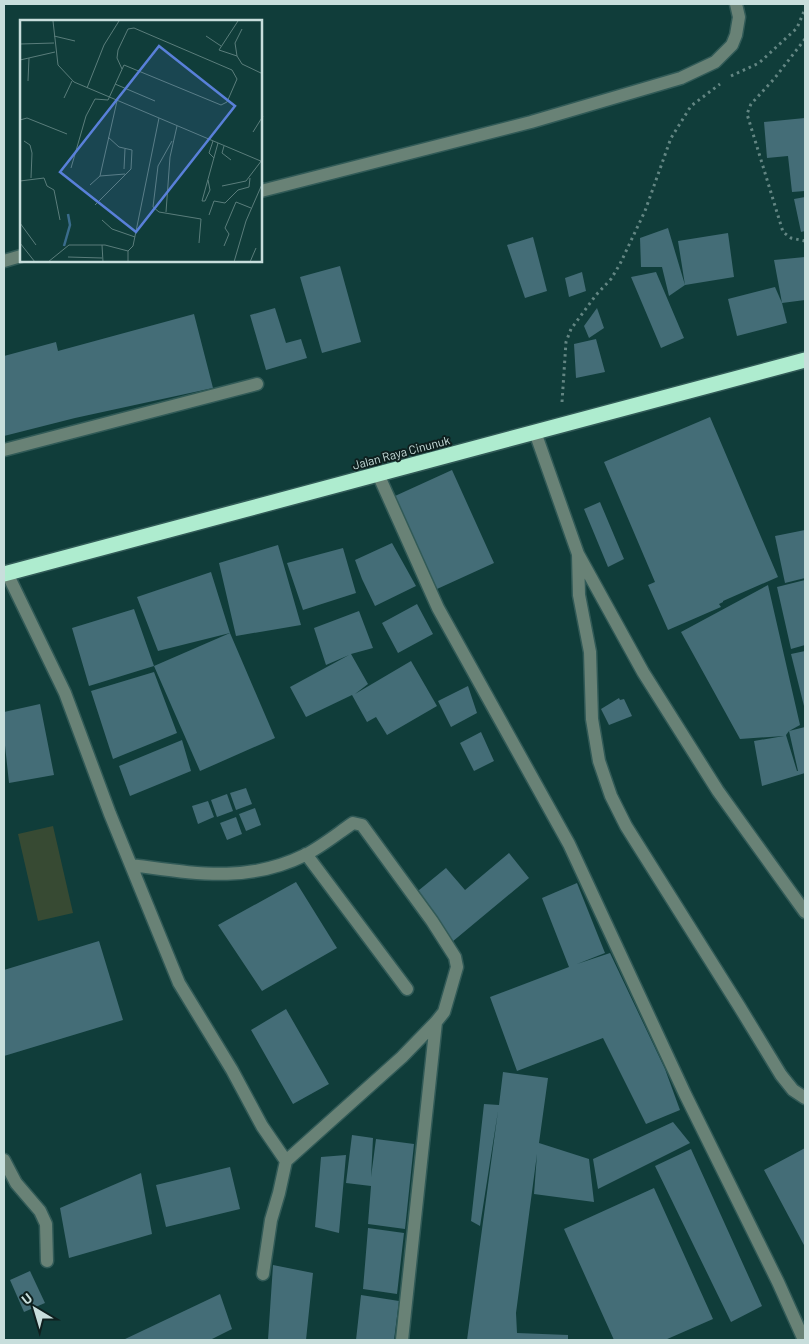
<svg xmlns="http://www.w3.org/2000/svg" width="809" height="1344" font-family="Barlow,sans-serif">
  <style>
    .green { fill: #374a33 }
    .building { fill: #446d77; fill-rule: evenodd }
    .lines { fill: none; stroke-linecap: round; stroke-linejoin: round }
    .minor-casing { stroke: #315a57; stroke-width: 15 }
    .highway-casing { stroke: #315a57; stroke-width: 18 }
    .path { stroke: #638683; stroke-width: 3; stroke-dasharray: 2.5 4; stroke-linecap: butt }
    .minor { stroke: #698276; stroke-width: 12 }
    .highway { stroke: #aeeccf; stroke-width: 15 }
    .labels { text-anchor: middle; dominant-baseline: central; stroke-width: 4; stroke-linejoin: round; paint-order: stroke }
    .street-label { font-size: 12px; fill: #c8dedc; stroke: #0e201f }
    .inset-river { fill: none; stroke: #3a6c8c; stroke-width: 2.5 }
    .inset-road { fill: none; stroke: #5a7d7b; stroke-width: 1 }
    .view { fill: #5980d9; fill-opacity: 0.15; stroke: #5980d9; stroke-width: 2.5 }
    .inset-edge { fill: none; stroke: #c8dedc; stroke-width: 2.5 }
  </style>
  <rect width="100%" height="100%" fill="#103d3a"/>
  <path class="green" d="M53,826L73,913L38,921L18,834Z"/>
  <path class="building" d="M805,118V191L792,192L788,156L767,158L764,122Z
    M805,197V231L801,232L794,199Z
    M668,228L685,285L669,296L662,267H641L640,238Z
    M728,233L734,277L685,285L678,241Z
    M533,237L547,291L525,298L507,245Z
    M805,257V300L782,303L774,260Z
    M340,266L361,342L322,353L300,277Z
    M582,272L586,291L569,297L565,278Z
    M656,272L684,338L661,348L631,277Z
    M775,287L782,303L787,323L737,336L728,299Z
    M275,308L286,343L301,339L307,358L266,370L250,315Z
    M597,308L604,328L589,338L584,326Z
    M194,314L213,388L75,418L4,436V356L56,342L58,351Z
    M596,339L605,372L576,378L574,344Z
    M710,417L778,577L723,601V602L719,604L721,607L668,630L648,585L655,582L604,462Z
    M452,470L494,563L437,589L395,496Z
    M600,502L624,559L608,567L584,509Z
    M805,530V578L785,583L775,536Z
    M392,543L416,586L375,606L362,579L355,560Z
    M278,545L301,625L236,636L219,563Z
    M343,548L356,593L303,610L287,563Z
    M211,572L230,633L275,738L200,771L154,666L230,633L158,651L137,597Z
    M805,580V645L791,649L777,587Z
    M768,585L800,725L789,731L805,727V773L762,786L754,741L784,736L740,739L681,632ZM789,731L798,771H797L786,735Z
    M417,604L433,634L398,653L382,623Z
    M134,609L154,666L89,686L72,628Z
    M359,611L373,648L351,654L368,684L355,694L411,661L437,706L387,735L376,717L367,722L352,695L306,717L290,687L349,655L326,665L314,628Z
    M805,651V710L791,654Z
    M154,672L177,733L113,759L91,691Z
    M468,686L477,713L451,727L438,701Z
    M619,698L620,700L624,699L632,716L609,725L601,709Z
    M40,704L54,775L9,783L4,736V712Z
    M481,732L494,761L474,771L460,743Z
    M182,740L191,771L130,796L119,766Z
    M246,788L252,804L236,810L230,793Z
    M227,794L233,811L217,817L211,800Z
    M208,801L214,817L198,824L192,806Z
    M255,808L261,825L246,831L239,814Z
    M236,817L242,834L227,840L220,823Z
    M509,853L529,878L452,942L413,895L446,868L465,890Z
    M296,882L337,948L262,991L218,925Z
    M577,883L605,953L577,964L610,953L665,1069L680,1110L646,1124L603,1038L517,1071L490,997L569,967L542,898Z
    M99,941L123,1020L4,1056V970Z
    M286,1009L329,1084L293,1104L251,1030Z
    M503,1072L548,1078L539,1143L589,1159L594,1202L534,1194L537,1154L516,1313L517,1333L568,1335V1340H467L498,1111L480,1226L471,1221L484,1104L499,1105Z
    M673,1122L690,1143L598,1189L593,1159Z
    M352,1135L373,1138L371,1177L376,1139L414,1144L405,1229L368,1224L371,1186L346,1183Z
    M805,1148V1247L764,1170Z
    M691,1149L762,1306L731,1322L655,1166Z
    M346,1155L339,1233L315,1227L321,1157Z
    M230,1167L240,1209L166,1227L156,1185Z
    M141,1173L152,1234L69,1258L60,1208Z
    M654,1188L713,1319L665,1340H614L564,1229Z
    M368,1228L404,1233L397,1294L363,1289Z
    M273,1265L313,1273L306,1340H268Z
    M30,1271L45,1303L24,1312L10,1280Z
    M220,1294L232,1329L210,1340H123Z
    M361,1295L399,1301L394,1340H356Z"/>
  <g class="lines">
    <g class="minor-casing">
      <path id="minor" d="M261,191L531,122L681,78L715,62L732,45L736,35L739,17L736,4
        M4,261L21,256
        M535,432L578,554L643,672L718,791L805,912
        M4,450L257,384
        M378,474L438,608L569,844L685,1094L778,1282L804,1340
        M578,554L579,595L590,652L592,719L599,761L611,796L626,826L739,1006L781,1075L793,1090L805,1098
        M7,573L65,693L110,814L179,983L232,1070L262,1126L286,1161
        M306,854L407,989
        M131,865C193,873 246,884 305,855C321,847 337,834 353,823L362,825L432,921L455,957L457,967L444,1012L436,1022L402,1057L286,1161L279,1193L271,1220L263,1274
        M4,1160L16,1183L40,1211L46,1224L47,1261
        M402,1340L436,1022"/>
    </g>
    <g class="highway-casing">
      <path id="highway" d="M4,574L805,360"/>
    </g>
    <path class="path" d="M805,39L774,79L751,104L747,114L783,232L791,238L805,241
      M731,76L759,63L797,28L805,9
      M562,402L566,342L571,329L596,295L611,279L620,264L645,211L671,138L691,106L720,84"/>
    <use href="#minor" class="minor"/>
    <use href="#highway" class="highway"/>
  </g>
  <g class="labels">
    <g class="street-label">
      <text transform="translate(401 452) rotate(-15)">Jalan Raya Cinunuk</text>
    </g>
  </g>
  <g transform="translate(20 20)">
    <rect width="242" height="242" fill="#103d3a"/>
    <path class="inset-river" d="M44,226L50,205L48,194"/>
    <path class="inset-road" d="M33,1L38,45L54,62L243,142M218,1L199,30L217,36L222,44L243,54M34,16L55,21M186,16L201,26M0,24L34,23M217,36L215,23L222,9M0,40L35,32M8,61L9,38M95,64L135,81M67,68L84,25L99,1M44,78L52,61M0,100L7,98L47,114M233,112L243,96M4,121L10,125L12,133L11,158M152,121L138,146L133,187L139,192L181,199L179,223M193,121L189,133L194,138M204,126L202,133L211,140M51,148L66,96L75,79L88,80L104,45L201,85L207,82L217,59L212,50L114,8L108,9L98,30L97,38L102,49M104,149L105,129M80,156L97,81M188,160L190,170L185,181H182L198,123M0,161L24,158L27,166L34,170L40,200M70,165L80,156L105,154M202,166L226,161L242,140M75,185L111,149L112,130L99,127L88,117M146,192L150,137L157,106M189,195L194,181L205,183L218,170L229,167L230,158M82,200L92,209L115,217M0,203L16,225M0,223L15,242M82,225L83,242M204,226L209,214L205,208L216,182L231,188M108,231L113,226L139,98M48,237L82,238M28,242L49,225H85L108,231V242M214,242L226,201L243,162M230,242L236,228"/>
    <path class="view" d="M139,26L215,86L116,212L40,152Z"/>
    <rect width="242" height="242" class="inset-edge"/>
  </g>
  <rect width="809" height="1344" fill="none" stroke="#c8dedc" stroke-width="10"/>
  <g transform="translate(35 1309) rotate(322)" stroke="#0e201f" stroke-width="4" paint-order="stroke">
  <path d="M0-4L9 19L0 12L-9 19Z" fill="#c8dedc"/>
  <text y="-8" font-size="14" font-weight="bold" text-anchor="middle" fill="#c8dedc">U</text>
  </g>
</svg>
